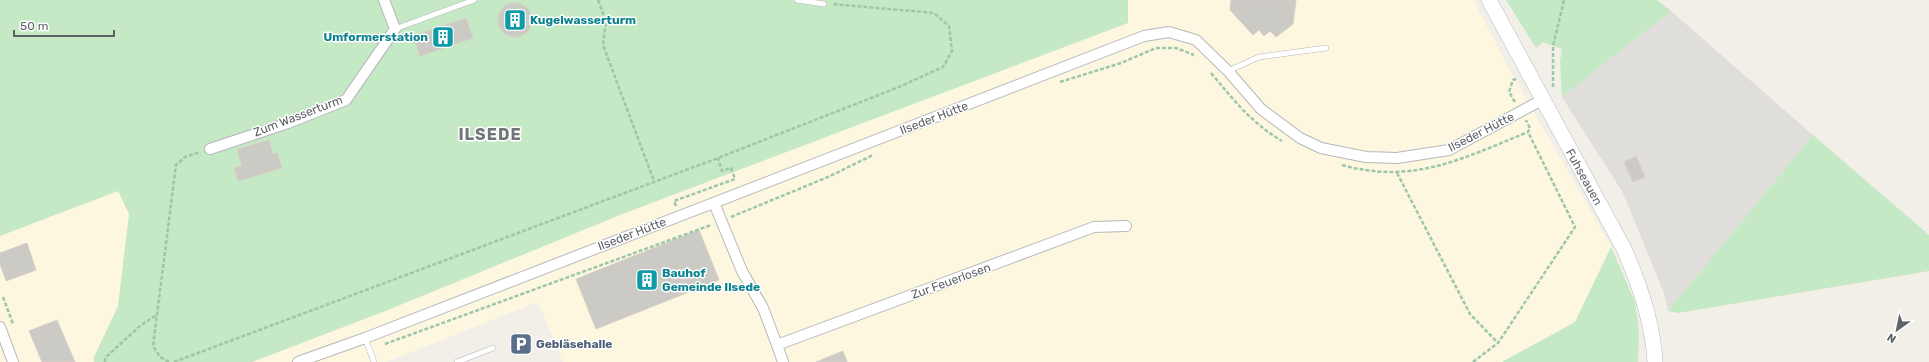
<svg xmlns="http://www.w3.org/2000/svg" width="1929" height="362" font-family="Rubik,sans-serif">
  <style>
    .commercial { fill: #fef7e0 }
    .industrial { fill: #e0deda }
    .green { fill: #c5e8c5 }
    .building { fill: #cccac5; stroke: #d6d1c6 }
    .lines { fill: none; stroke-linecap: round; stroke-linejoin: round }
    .lane-casing { stroke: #b5b8bc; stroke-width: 6 }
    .street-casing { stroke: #b5b8bc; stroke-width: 12 }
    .secondary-casing { stroke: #b6babf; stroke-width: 16 }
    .path { stroke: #9cc7a9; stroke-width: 2.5; stroke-dasharray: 4 2; stroke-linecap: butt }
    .lane { stroke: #fff; stroke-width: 5 }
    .street { stroke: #fff; stroke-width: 10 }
    .secondary { stroke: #fff; stroke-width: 15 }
    .labels { text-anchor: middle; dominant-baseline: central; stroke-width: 3; stroke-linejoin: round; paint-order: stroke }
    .culture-label { font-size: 12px; font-weight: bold; fill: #0d838f; stroke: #fff; text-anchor: start }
    .street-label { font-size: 12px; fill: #5f6368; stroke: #fff }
    .service-label { font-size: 12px; font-weight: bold; fill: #4e5e75; stroke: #fff; text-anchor: start }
    .district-label { font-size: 16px; font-weight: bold; letter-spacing: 1px; fill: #70757a; stroke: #fff }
  </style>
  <rect width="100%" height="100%" fill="#f1efe8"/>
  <path class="commercial" d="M0,0H1473L1507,65L1611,247L1575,322L1502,362H563L538,302L386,362H0Z"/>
  <path class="industrial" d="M1671,11L1813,135L1668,311L1664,293L1623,193L1562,97Z"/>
  <path class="green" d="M0,0H1128V23L625,213L383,312L252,362H94V357L118,306L129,214L118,191L0,236Z
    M1506,0H1657L1671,11L1562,97L1560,61L1562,49L1543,42L1536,48Z
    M1813,135L1929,235V271L1678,313L1668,311Z
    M1611,247L1635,302L1639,332L1638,362H1502L1575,322Z"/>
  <path class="building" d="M1231,0H1296L1293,24L1276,37L1270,31L1264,36L1259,30L1253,35L1230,10Z
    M498 20a17 17 0 1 1 34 0a17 17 0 1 1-34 0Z
    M466,18L473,38L420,56L413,36Z
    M269,140L273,154L277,153L282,168L238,181L234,168L242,166L237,149Z
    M1636,156L1645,177L1633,182L1624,162Z
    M699,230L719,280L596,329L576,279Z
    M27,243L36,270L6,281L0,264V253Z
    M57,320L75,362H42L29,331Z
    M843,351L847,362H816Z"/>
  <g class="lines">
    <g class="lane-casing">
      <path id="lane" d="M797,0L824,4
        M395,29L474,0
        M1228,71L1259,57L1326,48
        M365,338L374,362
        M457,362L493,348"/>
    </g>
    <g class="street-casing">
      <path id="street" d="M210,149L288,123L346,100L395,29L384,0
        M714,203L742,271L763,308L777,345L1094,227L1126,226
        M0,327L13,362
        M777,345L783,362
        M298,362L365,338L1144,36L1169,32L1196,40L1228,71L1261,109L1300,138L1321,148L1366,157L1397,158L1449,150L1542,100"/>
    </g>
    <g class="secondary-casing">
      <path id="secondary" d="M1489,0L1624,249C1640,285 1653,323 1655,362"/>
    </g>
    <path class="path" d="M598,0L606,21L603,45L654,181
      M1211,73C1234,100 1250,122 1282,141
      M1060,82L1121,63L1156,48H1176L1194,55
      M1553,87V46L1564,0
      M1515,102L1509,92L1513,80L1516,79
      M1342,165C1413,185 1464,158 1528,132L1530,128L1526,120
      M1397,173L1470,314L1498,343
      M676,206L674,201L735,179L731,168L722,171L718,158
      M731,217L828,177L873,155
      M3,297L13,324
      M385,344L711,225
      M105,362V358L141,325L158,314
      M169,362L160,357L153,346L176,165L185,157L200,152
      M174,362L718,158L899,87L943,67L952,51L949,26L934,13L832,4
      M1473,362L1498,343L1575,227L1528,132"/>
    <use href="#lane" class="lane"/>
    <use href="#street" class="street"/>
    <use href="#secondary" class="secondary"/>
  </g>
  <defs>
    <g id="building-square" transform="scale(1.15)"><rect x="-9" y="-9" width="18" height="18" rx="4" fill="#0f9aa8" stroke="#fff"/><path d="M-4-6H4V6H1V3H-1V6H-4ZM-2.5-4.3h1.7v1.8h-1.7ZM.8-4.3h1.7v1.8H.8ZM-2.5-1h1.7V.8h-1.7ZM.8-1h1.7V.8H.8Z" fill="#fff"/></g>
    <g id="parking-square" transform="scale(1.15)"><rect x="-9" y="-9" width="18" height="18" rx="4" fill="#5c6f8a" stroke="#fff"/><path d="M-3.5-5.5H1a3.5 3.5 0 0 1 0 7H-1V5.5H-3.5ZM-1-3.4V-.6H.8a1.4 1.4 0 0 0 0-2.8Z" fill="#fff"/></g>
  </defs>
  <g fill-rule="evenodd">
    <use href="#building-square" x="515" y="20"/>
    <use href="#building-square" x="443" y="37"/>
    <use href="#building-square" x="647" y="280"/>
    <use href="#parking-square" x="521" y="344"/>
  </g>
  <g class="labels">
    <g class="culture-label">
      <text x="530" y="20">Kugelwasserturm</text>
      <text x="428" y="37" text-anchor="end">Umformerstation</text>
      <text x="662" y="273">Bauhof<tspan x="662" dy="14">Gemeinde Ilsede</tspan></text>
    </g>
    <g class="street-label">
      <text transform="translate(298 116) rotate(-21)">Zum Wasserturm</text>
      <text transform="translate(934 118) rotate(-21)">Ilseder Hütte</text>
      <text transform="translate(1481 132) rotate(-27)">Ilseder Hütte</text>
      <text transform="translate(1584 177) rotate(61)">Fuhseauen</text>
      <text transform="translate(632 234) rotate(-21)">Ilseder Hütte</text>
      <text transform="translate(951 281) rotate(-20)">Zur Feuerlosen</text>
    </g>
    <g class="service-label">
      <text x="536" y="344">Gebläsehalle</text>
    </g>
    <g class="district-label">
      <text x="490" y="134">ILSEDE</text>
    </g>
  </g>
  <g transform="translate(1897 330) rotate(213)" stroke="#ffffff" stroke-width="3" paint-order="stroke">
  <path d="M0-3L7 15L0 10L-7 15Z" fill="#5f6368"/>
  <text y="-6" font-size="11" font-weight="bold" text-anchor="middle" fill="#5f6368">N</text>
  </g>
  <path d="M14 30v6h100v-6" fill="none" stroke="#5f6368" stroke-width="2"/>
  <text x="20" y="30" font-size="12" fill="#5f6368" stroke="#ffffff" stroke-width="3" paint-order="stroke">50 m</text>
</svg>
